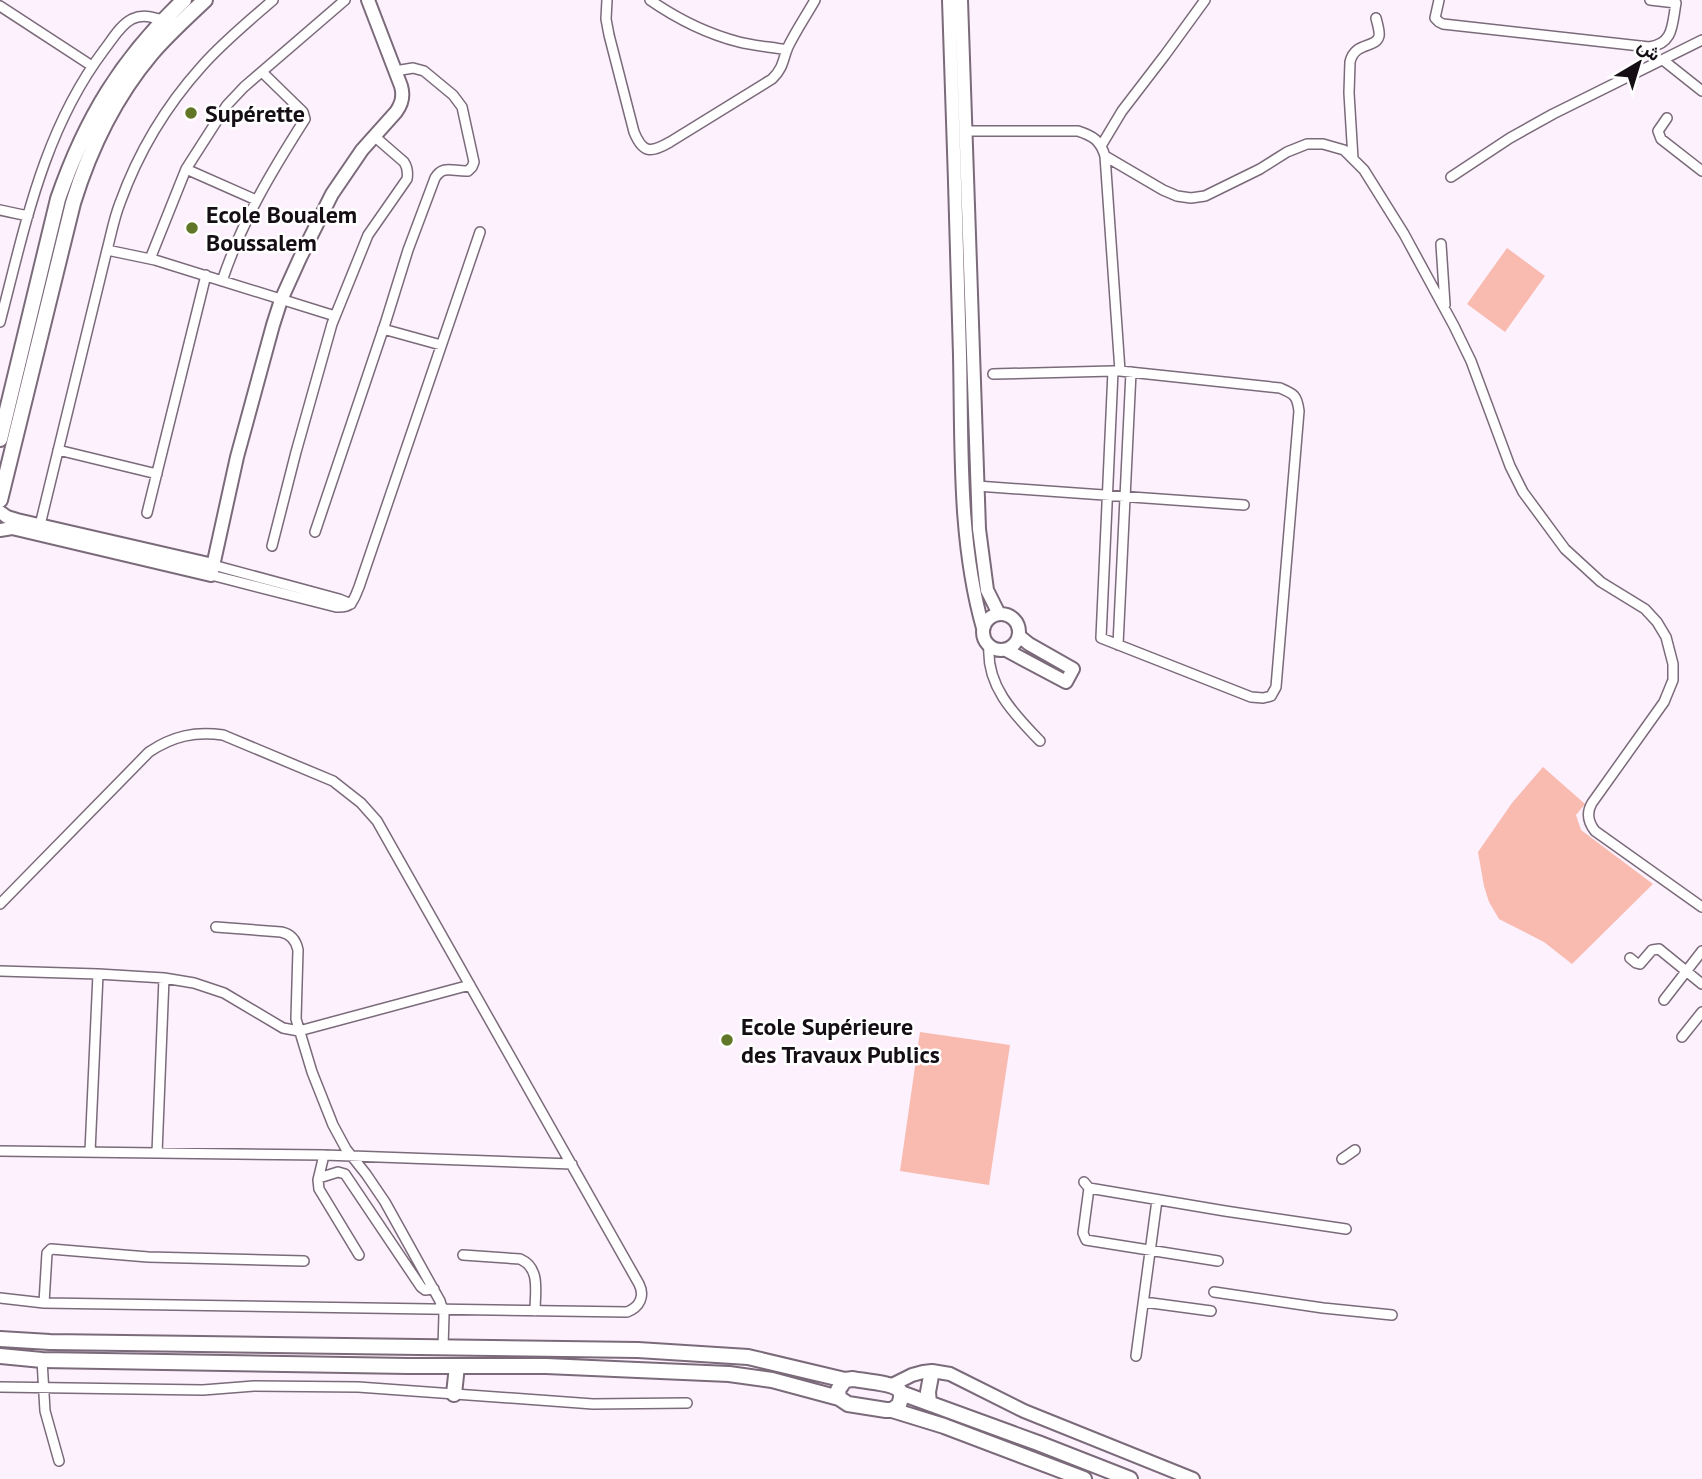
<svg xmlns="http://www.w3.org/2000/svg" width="1702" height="1479" font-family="'PT Sans',Vazirmatn,sans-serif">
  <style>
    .green { fill: #f9baaf }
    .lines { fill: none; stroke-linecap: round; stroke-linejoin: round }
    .street-casing { stroke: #7b6a7a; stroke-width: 12 }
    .secondary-casing { stroke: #7b6a7a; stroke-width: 16 }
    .primary-casing { stroke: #7b6a7a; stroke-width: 18 }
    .street { stroke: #fff; stroke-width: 9 }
    .secondary { stroke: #fff; stroke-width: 12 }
    .primary { stroke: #fff; stroke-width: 14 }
    .poi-dot { fill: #617727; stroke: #fff; stroke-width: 2.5 }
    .labels { text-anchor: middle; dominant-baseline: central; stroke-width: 5; stroke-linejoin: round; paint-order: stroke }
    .poi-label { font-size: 24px; font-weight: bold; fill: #150f15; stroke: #fff; text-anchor: start }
  </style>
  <rect width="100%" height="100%" fill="#fdf1fd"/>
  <path class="green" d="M1507,248L1545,276L1505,332L1467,304Z
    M1543,767L1585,804L1576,815L1581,830L1653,884L1572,964L1544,942L1499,919L1489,902L1484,886L1478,852L1512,803Z
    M920,1032L1010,1045L989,1185L900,1171Z"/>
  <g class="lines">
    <g class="street-casing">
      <path id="street" d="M607,0L606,19L609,35L634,132C643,154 651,153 670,142L772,79C782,70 783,61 787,49C795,32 806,16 815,0
        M650,0C676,18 708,34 739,42C755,46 771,47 787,50
        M1439,0L1435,18L1439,22L1443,24L1649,47C1674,44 1672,24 1676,3L1650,0
        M0,6L92,66
        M1663,60L1702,91
        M1667,118L1658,131L1661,139L1702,171
        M965,131H1078C1093,136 1100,140 1105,156L1120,371
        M1101,146L1122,111L1165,55L1205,0
        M1105,156L1163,190L1177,196L1191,198L1205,196L1260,169L1287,152L1307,144H1323L1344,150L1364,170L1404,234L1454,326L1471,361L1510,466L1523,492L1565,549L1601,582L1645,609L1657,622L1666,637L1673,664V680L1664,702L1592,803C1586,813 1588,822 1595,831L1702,907
        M1353,159L1349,93L1350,62C1355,41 1376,49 1379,36C1380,31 1377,23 1376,18
        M186,169L256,200
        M1451,177L1510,138L1553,114L1702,40
        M0,210L28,216
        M1441,244L1445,305
        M107,250L155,260L335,316
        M150,259L186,169L227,105L244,87L345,0
        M222,281C243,219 270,174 305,119L303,112L262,72
        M0,322C25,227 43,131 104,50C112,40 120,25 132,19C143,14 152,17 163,20
        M383,329L441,345
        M993,374L1113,371H1120L1280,388C1294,394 1297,395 1299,411L1276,687L1271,696L1263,698L1251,697L1101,638L1113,371
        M58,450L157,474
        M977,486L1244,505
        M147,513L206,275
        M39,529L107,250C111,235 114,218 120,203C138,153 166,106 202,66C223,42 249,21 273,0
        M315,532L385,324L408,250L435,178C443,164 454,172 468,171L472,167L474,162L462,107L453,95L424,71L413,68L395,71
        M272,546L296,452L332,324L368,235L407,179C408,173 408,168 404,162L374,136
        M213,565L339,599L351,604
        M211,575L336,607C353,608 353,601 359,587L480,232
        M1118,645L1131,372
        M989,646C986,686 1014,714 1040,741
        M0,904L149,752C173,736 195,731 223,735L333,781L361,803L377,821L639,1284C645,1296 640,1307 627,1312L44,1303L0,1298
        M216,927L281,932C291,934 296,940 298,950L296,1019L312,1072L333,1125L346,1149L366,1174L385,1202L440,1301L444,1314L443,1348
        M1630,958L1636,963L1640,964L1652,950L1659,949L1702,984
        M0,971L98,974L164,978L194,983L224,993L283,1028L299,1031L470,985
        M1664,1000L1702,951
        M1682,1037L1702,1012
        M0,1151L324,1155L572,1164
        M90,1152L98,974
        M157,1153L164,978
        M324,1155L318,1180L319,1189L359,1255
        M1342,1159L1355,1150
        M319,1178L338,1172L345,1174L421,1287L425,1290L434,1289
        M1084,1182L1089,1188L1225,1211L1346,1229
        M1089,1188L1083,1233L1086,1240L1218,1261
        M463,1255L520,1259C541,1268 535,1292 535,1311
        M1214,1292L1323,1308L1392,1315
        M1144,1302L1211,1311
        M44,1303L47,1253L51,1249L148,1257L304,1261
        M1136,1356L1157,1200
        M42,1360L45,1411L59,1461
        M0,1387L203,1390L254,1386L358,1387L593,1404L687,1403"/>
    </g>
    <g class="secondary-casing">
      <path id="secondary" d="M949,0C953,118 957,237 960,355C962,446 958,540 983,628
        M961,0L979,529L987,590L999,614
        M0,512L7,517L17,520L213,565
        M0,530L12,528L211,575L237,457L273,325L281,300L300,258L332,194L362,150L396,112C402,104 404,96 401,86L368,0
        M983 632a18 18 0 1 1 36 0a18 18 0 1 1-36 0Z
        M1006,650L1066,682L1073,669L1029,644L1019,636
        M890,1386L912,1375L923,1372L932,1371L950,1374L1024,1411L1193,1479"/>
    </g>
    <g class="primary-casing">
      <path id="primary" d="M0,439L58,199C86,118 122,59 184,0
        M0,500L73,203C90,148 114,98 151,54C167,35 186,18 205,0
        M0,1339L50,1342L638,1350L748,1357L845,1380
        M0,1356L42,1360L408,1366H546L729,1374L772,1380L839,1398
        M853,1379C863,1381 891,1383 898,1389C903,1393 901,1399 899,1405L892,1410H886L848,1404L839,1398L838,1390L845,1380Z
        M901,1393L1038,1443L1130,1479
        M454,1394L457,1366
        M929,1403L928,1392L931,1376
        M892,1410L944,1426L1084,1479"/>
    </g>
    <use href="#street" class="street"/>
    <use href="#secondary" class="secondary"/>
    <use href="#primary" class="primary"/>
  </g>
  <g class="poi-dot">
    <circle cx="191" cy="113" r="7"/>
    <circle cx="192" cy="228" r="7"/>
    <circle cx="727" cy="1040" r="7"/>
  </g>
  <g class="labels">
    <g class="poi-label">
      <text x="205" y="113">Supérette</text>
      <text x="206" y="214">Ecole Boualem<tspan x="206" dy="28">Boussalem</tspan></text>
      <text x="741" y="1026">Ecole Supérieure<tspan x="741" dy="28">des Travaux Publics</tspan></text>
    </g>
  </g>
  <g transform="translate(1639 63) rotate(38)" stroke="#ffffff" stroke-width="5" paint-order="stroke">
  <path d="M0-5L12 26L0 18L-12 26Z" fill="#150f15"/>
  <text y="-10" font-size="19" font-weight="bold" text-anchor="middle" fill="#150f15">ش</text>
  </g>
</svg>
